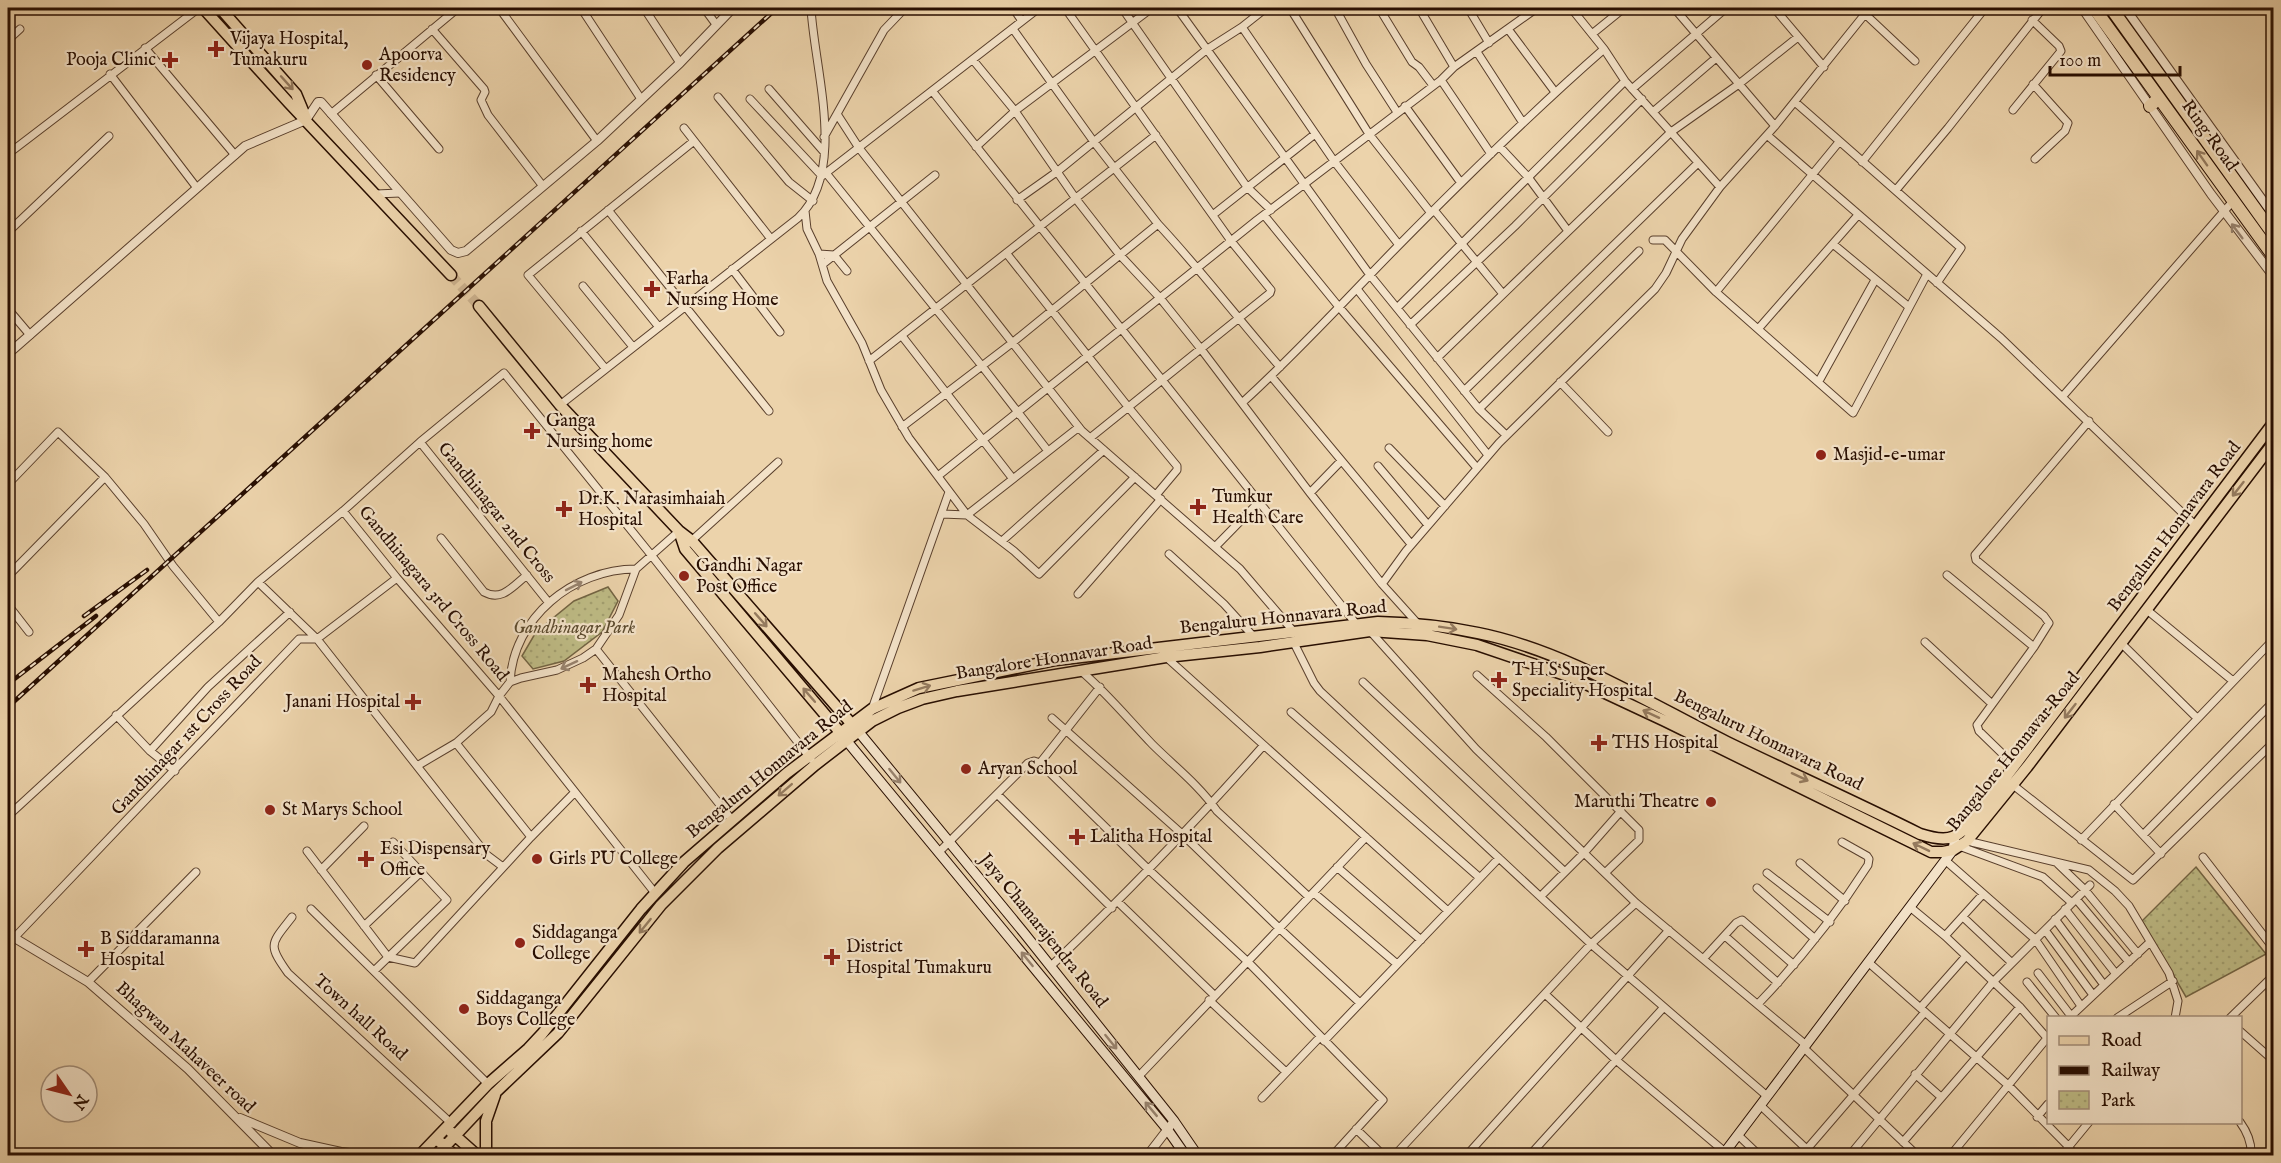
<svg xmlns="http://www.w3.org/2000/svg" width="2281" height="1163" font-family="'IM FELL English',serif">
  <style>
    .park { fill: url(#park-dots); stroke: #736443; stroke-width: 1.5 }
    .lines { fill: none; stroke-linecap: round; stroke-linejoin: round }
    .primary-tunnel { stroke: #cfb592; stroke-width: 10; stroke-dasharray: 10 5; stroke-linecap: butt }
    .minor-casing { stroke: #593f2c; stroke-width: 9 }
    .tertiary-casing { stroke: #593f2c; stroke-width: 10 }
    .secondary-casing { stroke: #280e01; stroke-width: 11 }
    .primary-casing { stroke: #280e01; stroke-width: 13 }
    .trunk-casing { stroke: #280e01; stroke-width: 14 }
    .minor { stroke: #f3e2c8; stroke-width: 7 }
    .tertiary { stroke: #f3e2c8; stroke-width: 8 }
    .secondary { stroke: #f3e2c8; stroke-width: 9 }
    .primary { stroke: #ecd3ab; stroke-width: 10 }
    .trunk { stroke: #ecd3ab; stroke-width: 12 }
    .rail-casing { stroke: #280e01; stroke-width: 4.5 }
    .rail { stroke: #f3e2c8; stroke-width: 2; stroke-dasharray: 7; stroke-linecap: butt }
    .oneway { stroke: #947a5e }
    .oneway2 { stroke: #98836e }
    .poi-dot { fill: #8f2418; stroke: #f3e2c8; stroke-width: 2 }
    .labels { text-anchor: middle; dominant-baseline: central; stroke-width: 4.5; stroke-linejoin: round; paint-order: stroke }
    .poi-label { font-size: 18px; fill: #280e01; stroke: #f3e2c8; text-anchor: start }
    .street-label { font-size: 18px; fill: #280e01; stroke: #f3e2c8 }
    .park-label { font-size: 18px; font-style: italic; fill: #5c4b2f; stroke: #f3e2c8 }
  </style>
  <defs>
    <pattern id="park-dots" width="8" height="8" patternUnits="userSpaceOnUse" patternTransform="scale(1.5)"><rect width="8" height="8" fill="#bebb85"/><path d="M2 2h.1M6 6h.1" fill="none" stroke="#a3a071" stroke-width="1.8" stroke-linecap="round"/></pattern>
  </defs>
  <rect width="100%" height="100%" fill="#ecd3ab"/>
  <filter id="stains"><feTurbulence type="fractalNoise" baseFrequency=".00333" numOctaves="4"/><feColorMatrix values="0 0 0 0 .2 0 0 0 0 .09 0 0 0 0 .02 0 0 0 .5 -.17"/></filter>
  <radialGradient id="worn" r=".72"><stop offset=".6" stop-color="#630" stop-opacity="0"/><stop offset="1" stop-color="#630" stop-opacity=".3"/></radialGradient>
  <path class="park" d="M608,587L618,601L602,632L564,661L533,669L522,656L536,632L574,601Z
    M2196,867L2266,954L2186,997L2142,921Z"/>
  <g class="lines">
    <path class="primary-tunnel" d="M451,275L479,306"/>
    <g class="minor-casing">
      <path id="minor" d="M499,8L597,141
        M581,8L641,99
        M644,8L680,63
        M704,8L715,23
        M1013,8L1022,21
        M1065,8L1231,241L1271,290L1270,293L1090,438
        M1122,8L1247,187L1271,210
        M1177,8L1370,275L1479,409L1506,435
        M1290,8L1369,134L1431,213
        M1335,8L1366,64L1397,112
        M1379,8L1412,62L1419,67L1432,84
        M1419,8L1454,67
        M1468,8L1489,43
        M1674,8L1775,126
        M1774,8L1824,67
        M1863,8L1865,14L1915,61
        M1242,27L1334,161L1399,245
        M432,29L484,89L485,92L481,100L488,115L542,185
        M1508,29L1555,92
        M1592,34L1624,8
        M8,40L20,29
        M145,48L235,155
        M1604,49L1625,81L1720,187
        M1477,52L1523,123
        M973,60L1015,111L1076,199L1119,254L1160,298L1201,349L1310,493L1382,584L1418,624
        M110,74L197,188
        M376,75L439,149
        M1441,80L1491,154
        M2033,84L2068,123L2065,131L2035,159
        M769,89L824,152
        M1632,89L1726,8
        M933,92L1357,625
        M718,97L789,182L813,201
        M750,99L822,176L1039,8
        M1795,102L1961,248L1937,283
        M1405,106L1461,183
        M2013,110L2061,51L2059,46L2032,20
        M1653,112L1716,58
        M331,114L458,8
        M837,114L859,148L1082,431L1240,569L1294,632
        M684,128L771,239
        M1767,135L2001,338L2196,526
        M824,137L884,30L905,8
        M1499,146L1528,177L1568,231
        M976,147L1015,111L1152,8
        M8,154L199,8
        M1862,162L1985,8
        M826,173L982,366L1048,451
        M1896,190L1948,128L2043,8
        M376,194L400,193
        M1017,200L1058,171L1206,50L1242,27L1266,8
        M608,210L769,411
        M1434,210L1503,294
        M805,211L807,229L819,254L827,281L862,343L881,390L909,438L967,515L1014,551L1039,574L1135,477
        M1214,214L1315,134
        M1264,215L1339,307L1477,468
        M1158,224C1201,270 1239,320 1280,367
        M581,231L658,326
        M8,232L109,136
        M1653,240H1665L1716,292L1853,413L1927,274
        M1833,244L1909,307
        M819,254L834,255L847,271
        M1007,254L1129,408L1177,466V470L1156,495
        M823,264L935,175
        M732,269L780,332
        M583,286L633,347
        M1357,289L1488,455
        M1716,292L1839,142
        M1397,308L1625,81
        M8,309L30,335
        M1410,325L1515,226L1642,99
        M1759,328L1858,215
        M902,336L1013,479
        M1437,358L1671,132L1739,84L1798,37
        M869,361L1156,135
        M605,368L528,275L694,141
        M1271,376L1411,544
        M1819,381L1875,280
        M1560,382L1608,432
        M1464,391L1698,163
        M2063,396L2233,201
        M1243,402C1297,353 1346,299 1397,247C1464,179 1532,112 1604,49L1571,8
        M560,405L798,218C848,171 814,68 811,8
        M1479,409L1639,251
        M902,427L1012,343L1158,224L1094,142L1013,29
        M420,442L549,603
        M1389,448L1445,506
        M1378,466L1428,525
        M8,471L13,478
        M938,476L1257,220L1441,80L1454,67L1537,8
        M8,484L58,432L105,477L144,524L173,566L219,622
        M1310,493L1341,461
        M343,511L397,578L499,696L491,712L456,743L531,837L575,792
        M942,514L967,515L1079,427
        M441,538L484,592C502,602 513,586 527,575
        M1002,541L1104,450
        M689,543L778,462
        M1215,547L1259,502
        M1169,554L1224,604L1254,637
        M1947,575L2034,647
        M8,576L105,477
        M258,582L317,639L487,855L503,867
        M1382,584L1406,551L1499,443L1655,289L1666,273L1682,239L1720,187L1775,126L1865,14
        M1078,594L1161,499
        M8,605L29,632
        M2147,610L2233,681
        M1370,631L1476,749L1636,903L1806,1045
        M1293,641L1314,683L1320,691L1591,944L1767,1096
        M1925,642L1991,703
        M2121,643L2197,718
        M596,649L732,820
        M1166,657L1448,911
        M1080,670C1106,692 1128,719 1152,744C1174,766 1199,785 1217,811L1309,897
        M1477,675L1546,737L1639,830V840L1605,873
        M510,682C513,618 573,569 636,569
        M1363,682L1565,872
        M872,709L949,492
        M1291,712L1480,878
        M116,715L150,751L175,771
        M1052,718L1181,833L1279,928L1360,1003
        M150,751L208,687L290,612
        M1040,763L1100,687
        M417,766L456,743
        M2015,766L1979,731L1977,725L2034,647L2049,623L2044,616L1976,560L1975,555L2089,421
        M2013,785L2133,880L2274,742
        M998,795L1112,908
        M2114,804L2143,835L2274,701
        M8,816L219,622L258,582L343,511L420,442L504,373L652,556L811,759
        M2143,835L2161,854
        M2081,840L2274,639
        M1967,841L2089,870L2115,891L2129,906L2169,973L2178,1001L2175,1018
        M1959,846L2043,877L2072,903
        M307,851L388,957L415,963L531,837
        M939,852L1028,763L1034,761L1040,763L1148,869L1248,962L1383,1100L1332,1156
        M2203,857L2274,949
        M1945,860L2035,939L2081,1006
        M1800,863L1845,901
        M2058,864L2085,890L2138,954
        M1337,867L1421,940
        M321,870L364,826
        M1767,873L1830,922
        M1757,888L1815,939
        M655,893L499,696L510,682L521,678L557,670L583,658L596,649L619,615L636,569L679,531
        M1314,893L1397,964
        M1541,896L1584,853L1621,811
        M2076,899L2129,962
        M1118,902L1214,995
        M1910,907L1945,936L2020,1007L2048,1039
        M311,909L488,1084
        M2065,909L2116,974
        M292,917C271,944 267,944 288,973L452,1124
        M1963,917L2012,963
        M2055,919L2104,985
        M364,926L421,872
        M2045,930L2093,995
        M1725,936L1778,983
        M1945,936L1983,894
        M14,938L299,639H317L397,578
        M1703,959L1736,923L1742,920L1794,965
        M1868,962L2008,1085L2069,1147L2074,1156
        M1051,966C1124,896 1195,823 1263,746
        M374,971L447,900L393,842
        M2038,973L2071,1016
        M88,982L196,872
        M2027,982L2056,1018
        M1545,994L1616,1060L1725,1152
        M1209,1000L1286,1072
        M1758,1004C1799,961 1836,915 1868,865L1869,859L1867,856L1842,842
        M1920,1008L1966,956
        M2069,1018L2150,942
        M2117,1018L2173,981
        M2230,1018L2274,975
        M2240,1031L2274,1061
        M1324,1041L1499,858
        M1804,1048L1918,1156
        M1915,1074L1941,1097
        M1139,1076L1366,837
        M1262,1098L1320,1037
        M1760,1105L1814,1156
        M2037,1117L2048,1104
        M2240,1122C2248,1133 2252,1143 2251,1156
        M1356,1129L1384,1156
        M1738,1135L1760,1156
        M1903,1142L2020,1007
        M1807,1149L1925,1012
        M1394,1156L1591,944L1636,903
        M1466,1156L1669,930
        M1529,1156L1664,1007
        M1849,1156L1993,982L2090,885
        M1950,1156L2048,1037
        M2061,1156L2089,1122"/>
    </g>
    <g class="tertiary-casing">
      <path id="tertiary" d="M2082,8L2211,194L2274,277
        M2125,8L2274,216
        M8,354L245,146L306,120L318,102H321L451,250L458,253L466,251L597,141L680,63L733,8
        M8,934L88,982L188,1069L274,1156
        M240,1118L300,1143L341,1152L374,1156
        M1147,1156L1174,1121"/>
    </g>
    <g class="secondary-casing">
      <path id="secondary" d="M858,731L1024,933L1174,1121L1198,1156
        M846,740L1167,1129L1186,1156
        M1722,1156L1953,850L1955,837"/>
    </g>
    <g class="primary-casing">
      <path id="primary" d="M203,8L289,103L451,275
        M220,8L296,94L306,118
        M479,306L560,405L679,531L692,541L856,729
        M679,531L685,549L844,737
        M451,1132L478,1156
        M440,1142L455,1156
        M419,1156L488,1084L528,1049L542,1034L641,909L684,862L787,773L872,709L919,688L1056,660L1378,622C1412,623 1445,626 1478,633C1564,650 1649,703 1727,742C1791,773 1856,802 1920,834C1951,844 1958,838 1978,814L2274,422
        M436,1156L496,1092L558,1033L661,905L718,848L815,765L872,721L898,708L922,699L957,691L1166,657L1260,647L1370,631L1427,635L1477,645L1571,677L1665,721L1931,852H1943L1953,850L1967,841L2027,767L2274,442
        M486,1156V1121L495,1095"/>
    </g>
    <g class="trunk-casing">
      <path id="trunk" d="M2094,8L2274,257
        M2111,8L2274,235
        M2150,106L2159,98"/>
    </g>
    <use href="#minor" class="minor"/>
    <use href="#tertiary" class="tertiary"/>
    <use href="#secondary" class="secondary"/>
    <use href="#primary" class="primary"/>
    <use href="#trunk" class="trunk"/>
    <g class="rail-casing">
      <path id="rail" d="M84,616L147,570
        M8,684L96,616
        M8,707L777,8"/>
    </g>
    <use href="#rail" class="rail"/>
  </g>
  <defs><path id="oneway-shaft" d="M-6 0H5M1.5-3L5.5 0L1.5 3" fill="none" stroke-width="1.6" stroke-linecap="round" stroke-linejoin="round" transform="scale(1.5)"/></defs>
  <g class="oneway">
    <use href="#oneway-shaft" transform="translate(287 83) rotate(48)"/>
    <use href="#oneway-shaft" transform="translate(2202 158) rotate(-125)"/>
    <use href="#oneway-shaft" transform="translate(2238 489) rotate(128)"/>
    <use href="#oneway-shaft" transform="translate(761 620) rotate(49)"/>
    <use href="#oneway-shaft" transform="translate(1448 628) rotate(9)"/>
    <use href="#oneway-shaft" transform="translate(922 688) rotate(-17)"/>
    <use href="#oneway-shaft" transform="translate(809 695) rotate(-131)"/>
    <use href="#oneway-shaft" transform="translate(2070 711) rotate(128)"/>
    <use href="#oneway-shaft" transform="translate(1651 714) rotate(-155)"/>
    <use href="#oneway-shaft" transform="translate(1800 777) rotate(25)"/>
    <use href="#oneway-shaft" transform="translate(785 790) rotate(139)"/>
    <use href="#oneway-shaft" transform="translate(1921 847) rotate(-154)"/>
    <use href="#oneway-shaft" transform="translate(645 926) rotate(129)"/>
  </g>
  <g class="oneway2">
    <use href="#oneway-shaft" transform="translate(2237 231) rotate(-127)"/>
    <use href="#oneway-shaft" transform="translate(574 586) rotate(-27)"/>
    <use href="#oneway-shaft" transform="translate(569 665) rotate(155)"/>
    <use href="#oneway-shaft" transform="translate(895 776) rotate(51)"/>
    <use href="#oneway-shaft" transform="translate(1027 959) rotate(-129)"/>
    <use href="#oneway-shaft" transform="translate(1111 1042) rotate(51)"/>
    <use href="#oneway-shaft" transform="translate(1151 1109) rotate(-130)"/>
  </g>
  <g class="poi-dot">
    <path d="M213 40h6v6h6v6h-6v6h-6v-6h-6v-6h6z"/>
    <path d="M167 51h6v6h6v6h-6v6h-6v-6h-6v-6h6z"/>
    <circle cx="367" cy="65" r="6"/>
    <path d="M649 280h6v6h6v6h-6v6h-6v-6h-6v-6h6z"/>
    <path d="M529 422h6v6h6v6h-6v6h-6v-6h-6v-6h6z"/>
    <circle cx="1821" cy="455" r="6"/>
    <path d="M1195 498h6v6h6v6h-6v6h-6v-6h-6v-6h6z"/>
    <path d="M561 500h6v6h6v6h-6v6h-6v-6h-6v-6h6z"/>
    <circle cx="684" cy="576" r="6"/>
    <path d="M1496 671h6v6h6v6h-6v6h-6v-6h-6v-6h6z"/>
    <path d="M585 676h6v6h6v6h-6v6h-6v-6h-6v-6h6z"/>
    <path d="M410 693h6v6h6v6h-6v6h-6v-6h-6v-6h6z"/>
    <path d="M1596 734h6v6h6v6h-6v6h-6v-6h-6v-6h6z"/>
    <circle cx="966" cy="769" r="6"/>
    <circle cx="1711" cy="802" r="6"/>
    <circle cx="270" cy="810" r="6"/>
    <path d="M1074 828h6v6h6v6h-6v6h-6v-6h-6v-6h6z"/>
    <path d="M363 850h6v6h6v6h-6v6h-6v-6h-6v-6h6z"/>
    <circle cx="537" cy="859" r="6"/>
    <circle cx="520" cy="943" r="6"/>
    <path d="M83 940h6v6h6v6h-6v6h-6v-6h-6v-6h6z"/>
    <path d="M829 948h6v6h6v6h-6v6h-6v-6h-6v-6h6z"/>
    <circle cx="464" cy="1009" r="6"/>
  </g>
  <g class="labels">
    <g class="poi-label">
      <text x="230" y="39">Vijaya Hospital,<tspan x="230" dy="21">Tumakuru</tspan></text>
      <text x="379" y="55">Apoorva<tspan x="379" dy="21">Residency</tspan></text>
      <text x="156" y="60" text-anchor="end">Pooja Clinic</text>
      <text x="666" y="279">Farha<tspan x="666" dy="21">Nursing Home</tspan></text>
      <text x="546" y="421">Ganga<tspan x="546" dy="21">Nursing home</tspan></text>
      <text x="1833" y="455">Masjid-e-umar</text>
      <text x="1212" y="497">Tumkur<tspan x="1212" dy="21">Health Care</tspan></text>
      <text x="578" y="499">Dr.K. Narasimhaiah<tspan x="578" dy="21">Hospital</tspan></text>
      <text x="696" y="566">Gandhi Nagar<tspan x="696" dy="21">Post Office</tspan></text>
      <text x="1512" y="670">T H S Super<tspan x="1512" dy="21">Speciality Hospital</tspan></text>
      <text x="602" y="675">Mahesh Ortho<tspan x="602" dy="21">Hospital</tspan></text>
      <text x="400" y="702" text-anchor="end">Janani Hospital</text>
      <text x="1612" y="743">THS Hospital</text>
      <text x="978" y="769">Aryan School</text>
      <text x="1699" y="802" text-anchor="end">Maruthi Theatre</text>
      <text x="282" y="810">St Marys School</text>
      <text x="1090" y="837">Lalitha Hospital</text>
      <text x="380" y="849">Esi Dispensary<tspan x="380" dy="21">Office</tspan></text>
      <text x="549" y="859">Girls PU College</text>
      <text x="532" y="933">Siddaganga<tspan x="532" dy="21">College</tspan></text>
      <text x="100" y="939">B Siddaramanna<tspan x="100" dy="21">Hospital</tspan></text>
      <text x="846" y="947">District<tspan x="846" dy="21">Hospital Tumakuru</tspan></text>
      <text x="476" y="999">Siddaganga<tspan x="476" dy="21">Boys College</tspan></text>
    </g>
    <g class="street-label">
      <text transform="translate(2209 136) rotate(54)">Ring Road</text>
      <text transform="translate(496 513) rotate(51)">Gandhinagar 2nd Cross</text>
      <text transform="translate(2175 527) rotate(-53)">Bengaluru Honnavara Road</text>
      <text transform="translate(433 594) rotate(50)">Gandhinagara 3rd Cross Road</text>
      <text transform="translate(1283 618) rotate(-6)">Bengaluru Honnavara Road</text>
      <text transform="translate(1054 659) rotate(-9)">Bangalore Honnavar Road</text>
      <text transform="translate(187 736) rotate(-47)">Gandhinagar 1st Cross Road</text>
      <text transform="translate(1768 741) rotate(26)">Bengaluru Honnavara Road</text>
      <text transform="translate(2014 752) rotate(-51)">Bangalore Honnavar Road</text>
      <text transform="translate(770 770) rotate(-39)">Bengaluru Honnavara Road</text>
      <text transform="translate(1043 931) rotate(51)">Jaya Chamarajendra Road</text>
      <text transform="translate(360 1018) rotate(42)">Town hall Road</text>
      <text transform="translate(185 1048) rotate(43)">Bhagwan Mahaveer road</text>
    </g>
    <g class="park-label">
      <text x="574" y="628">Gandhinagar Park</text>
    </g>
  </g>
  <rect width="2281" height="1163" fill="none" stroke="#ecd3ab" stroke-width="30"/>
  <rect x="9" y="9" width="2263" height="1145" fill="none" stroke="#280e01" stroke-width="3"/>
  <rect x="15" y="15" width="2251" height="1133" fill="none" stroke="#280e01" stroke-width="1.5"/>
  <rect x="2047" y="1016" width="195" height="108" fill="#f3e2c8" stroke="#a28d78" stroke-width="1.5"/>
  <rect x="2059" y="1036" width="30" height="9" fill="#ecd3ab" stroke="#a28d78" stroke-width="1.5"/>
  <text x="2101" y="1046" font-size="18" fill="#280e01">Road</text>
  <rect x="2059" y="1066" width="30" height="9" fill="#280e01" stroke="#a28d78" stroke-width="1.5"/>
  <text x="2101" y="1076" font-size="18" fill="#280e01">Railway</text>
  <rect x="2059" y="1091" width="30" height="18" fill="url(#park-dots)" stroke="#a28d78" stroke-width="1.5"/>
  <text x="2101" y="1106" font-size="18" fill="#280e01">Park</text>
  <g transform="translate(69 1094) rotate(125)"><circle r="28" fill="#f3e2c8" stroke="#a28d78" stroke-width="1.5"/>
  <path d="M0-4.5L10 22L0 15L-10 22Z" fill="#8f2418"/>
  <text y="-9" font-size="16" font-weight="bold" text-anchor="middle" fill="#280e01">N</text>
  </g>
  <path d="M2050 66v9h130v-9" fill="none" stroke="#280e01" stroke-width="3"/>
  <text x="2059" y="66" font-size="18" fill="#280e01" stroke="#f3e2c8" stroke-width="4.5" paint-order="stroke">100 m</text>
  <rect width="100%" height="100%" filter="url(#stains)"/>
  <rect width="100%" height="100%" fill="url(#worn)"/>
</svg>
